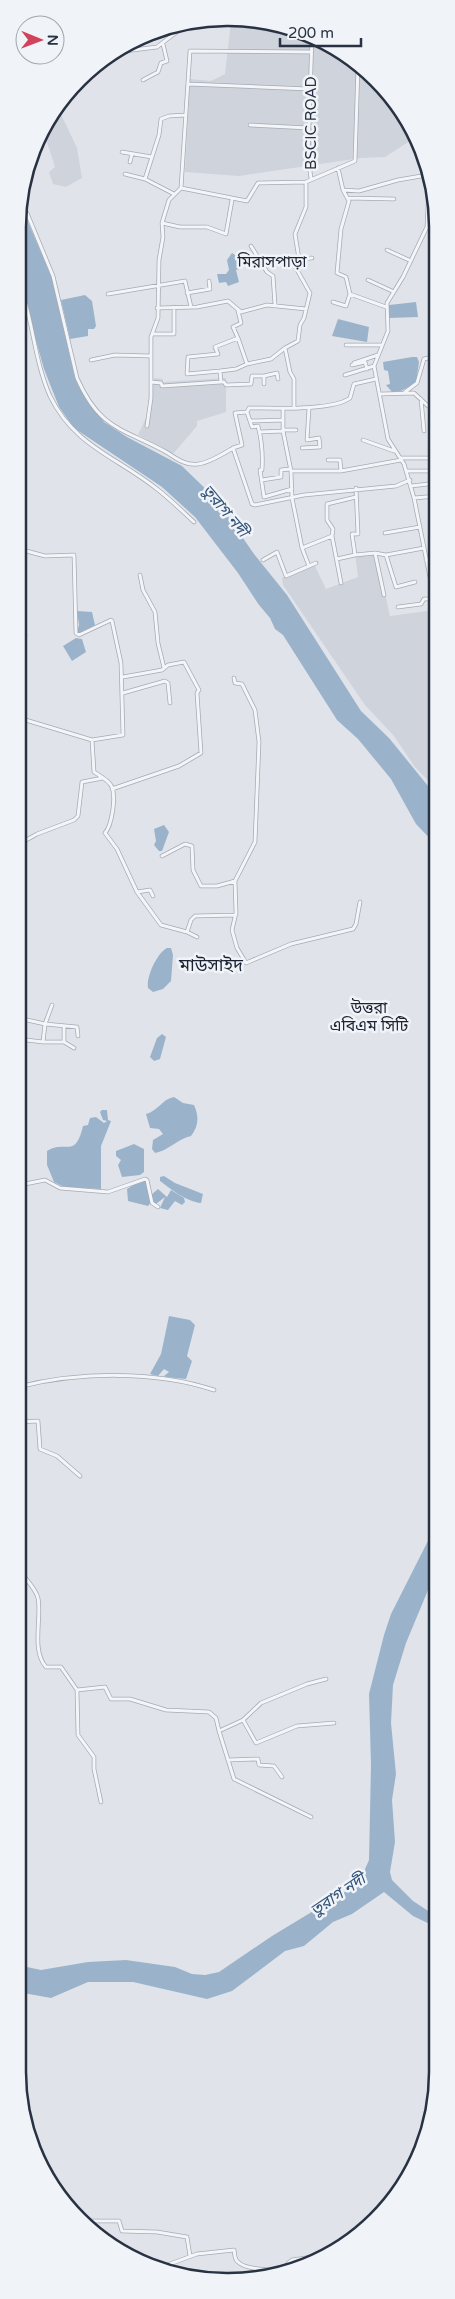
<svg xmlns="http://www.w3.org/2000/svg" width="455" height="2299" font-family="'Varela Round','Noto Sans Bengali',sans-serif">
  <style>
    .built { fill: #ced3dc }
    .water { fill: #9bb3ca }
    .lines { fill: none; stroke-linecap: round; stroke-linejoin: round }
    .minor-casing { stroke: #a5abb4; stroke-width: 4.5 }
    .minor { stroke: #f3f5f8; stroke-width: 3 }
    .labels { text-anchor: middle; dominant-baseline: central; stroke-width: 5; stroke-linejoin: round; paint-order: stroke }
    .street-label { font-size: 15px; fill: #283242; stroke: #f0f3f7 }
    .neighbourhood-label { font-size: 16px; fill: #1b2332; stroke: #f0f3f7 }
    .water-label { font-size: 16px; font-style: italic; fill: #315177; stroke: #f0f3f7 }
    .quarter-label { font-size: 18px; fill: #1b2332; stroke: #f0f3f7 }
    .rim { fill: none; stroke: #283242; stroke-width: 2.5 }
  </style>
  <rect width="100%" height="100%" fill="#e0e4ea"/>
  <path class="built" d="M255,19L321,39L376,79L414,132L413,139L385,157L361,158L239,176L185,172L190,79L211,81L225,74L231,21Z
    M58,108L77,148L82,178L66,187L53,184L49,172L55,167L43,130L45,123Z
    M154,378L163,379V382L226,378V412L197,421V426L173,454L138,435L152,405Z
    M376,553L390,616L434,610L437,619V790L415,767L394,736L365,705L283,585L282,578L314,564L326,589L358,577L355,554Z"/>
  <path class="water" d="M20,197L28,222L52,278L74,374L81,390L104,422L127,437L182,466L216,499L254,554L287,595L361,711L389,738L437,797V846L416,824L391,779L358,739L337,720L283,635L275,629L270,618L259,605L238,573L195,517L162,487L74,428L59,407L44,369L19,281Z
    M232,253L238,257L242,268L236,270L239,282L228,286L226,282L219,283L217,274H226L229,270L227,260Z
    M85,295L92,301L96,326L94,329H88V336L70,339L61,300Z
    M416,302L418,317L389,318V305Z
    M338,319L369,327L367,342L332,336Z
    M412,357H417L419,362L416,383L401,391L392,392L386,385L390,384L388,371L384,370L383,362Z
    M77,611L92,612L95,625L80,633L77,632L79,625Z
    M76,638L82,639L86,652L72,661L63,646Z
    M164,825L169,832L162,851H159L154,845L156,841L154,829Z
    M167,948H171L173,955L171,981L163,989L153,992L148,988C146,977 157,953 167,948Z
    M162,1034L166,1037L160,1059L154,1061L150,1057L157,1038Z
    M174,1097L183,1103L194,1105C199,1116 199,1126 191,1136C177,1139 168,1151 155,1153L152,1149L153,1140L163,1134L159,1129L150,1128L146,1114C158,1111 162,1099 174,1097Z
    M102,1110H107L108,1120L111,1121L101,1146V1189L64,1187L54,1182L47,1165V1151C66,1139 75,1160 83,1126L88,1125L90,1118L96,1117L104,1123L107,1121L103,1120L100,1112Z
    M134,1144L144,1149V1172L140,1175L122,1177L118,1165L121,1160L116,1156V1151Z
    M164,1176L175,1183L203,1194L201,1203C187,1202 171,1189 160,1181V1177Z
    M141,1180L146,1181L151,1202L148,1206L128,1201L127,1189Z
    M158,1189L167,1197L171,1190L184,1198L185,1202L182,1205L175,1201L168,1210L160,1208L165,1197L156,1204L153,1202L151,1195Z
    M169,1316L190,1320L195,1325L187,1356L192,1361L186,1379L166,1377L164,1376L169,1372L164,1369L158,1376L150,1374L161,1354Z
    M436,1525V1571L406,1643L393,1685L391,1723L396,1774L392,1800L395,1842L390,1872L392,1880L413,1901L436,1916V1927L413,1916L384,1892L352,1914L333,1922L304,1946L285,1951L232,1991L207,1999L133,1982H88L51,1998L18,1992V1961L27,1967L41,1970L88,1962L126,1960L175,1967L192,1974L205,1975L219,1972L272,1936L353,1887L362,1876L369,1860L371,1765L369,1694L384,1635L391,1614Z"/>
  <g class="lines">
    <g class="minor-casing">
      <path id="minor" d="M117,52L157,47L187,24
        M143,80L158,72L161,63L167,61L163,44
        M188,84L309,89
        M250,125L309,128
        M411,127V139L424,166
        M122,152L152,157
        M130,162L132,154
        M125,174L145,179L174,194
        M145,179L159,135L161,119L169,116L186,115
        M311,179L308,155L312,37
        M429,185L427,227L403,277L387,303L388,331L374,366L388,439L404,464L414,498L437,612
        M181,188L190,51L311,52
        M343,190L359,191L398,180L427,175
        M348,198L394,199
        M27,213L53,276L77,378C100,430 122,428 166,452C176,458 185,466 198,464C209,463 223,454 233,448
        M162,223L180,227H207L226,234L232,200
        M251,246L267,272L273,276L275,305
        M387,250L411,261
        M299,259L312,258
        M368,280L392,291
        M19,282C33,319 34,360 50,396C74,446 117,457 157,489C170,499 182,511 194,522
        M187,293L210,289L209,281
        M108,294L185,281L191,307
        M350,294L386,307
        M333,302L346,306L350,294L346,277L337,273L341,229L349,201L343,190L338,168
        M157,308L197,307L228,301L241,312L267,305L306,309
        M152,334H174V307
        M346,345H382
        M91,360L115,355L151,356
        M354,363L378,355
        M247,364L271,359L285,348
        M352,365L365,362L367,369
        M220,371L236,369L247,364L238,338
        M345,375L374,366
        M264,376L277,373L278,379
        M376,379L354,384L350,398C333,411 272,408 249,408L247,412L235,413L242,445L233,448L252,504L255,505L304,495L396,486L410,480
        M151,382L161,383L162,386L221,382L220,371L187,374L188,357L218,354L215,347L238,338L233,327L241,323L238,311
        M221,382H224L226,385L251,384L252,376H264V384
        M405,392L417,383L424,359L428,358
        M381,394L414,393L428,406L437,408
        M421,399L424,431
        M283,408V431L291,471L292,498L302,548L309,566
        M294,408V379L290,372L285,348L298,341L300,325L304,318L310,293L292,261L299,259L295,234L306,207V182
        M247,412L252,427L258,426C262,441 263,455 262,470H260L264,497L292,489
        M250,421L283,420
        M147,426L151,398V337L158,318L159,260L163,237L162,223L169,200L181,188L247,201L258,183L306,182L355,161L358,66
        M283,430H296
        M260,432L283,431
        M363,440L394,451
        M302,448L320,447L319,438L307,440L309,408
        M401,458H437
        M291,471H341L340,460H328
        M341,471L401,460
        M407,471H437
        M262,480L281,477V470L290,469
        M411,486L437,483
        M356,488L358,534H352L355,555L375,553L384,595
        M414,498L437,496
        M385,533L420,527
        M332,536L333,529L327,520V504L356,497
        M302,548L332,536L341,583
        M375,553L386,555L396,587L415,582
        M386,555L424,548
        M337,559L355,555
        M263,560L277,552L286,576L316,563
        M426,560L437,557
        M140,575L143,590L155,612L158,643L164,668
        M398,607L421,604L424,599H433
        M19,627L25,635
        M234,678L235,683L242,684L255,710L259,742L255,842L235,881L236,913L232,930L237,948L246,963L291,944L353,929L356,924L360,902
        M123,693L165,681L168,683L170,703
        M19,718L92,740L123,735L121,663L112,621L111,620L79,635L76,633L74,555L45,556L19,549
        M92,740L94,772C100,776 109,780 112,787C116,798 112,825 105,833L117,849L137,892L161,925L187,932L197,937
        M112,789L179,766L201,753L197,693L199,690L184,662L168,665L162,670L123,677
        M19,844L37,834L74,820L78,816L82,782L103,778
        M162,856L185,844L192,846L193,870L201,886H217L235,881
        M137,892L150,890L153,896
        M187,932L191,920L195,916L236,915
        M19,993L24,977
        M18,1018L45,1024L52,1005
        M18,1039L43,1042L45,1024L77,1027L78,1036
        M43,1042H64V1027
        M64,1042L74,1048
        M18,1181L25,1184L45,1180L60,1188L108,1192L145,1179L147,1180L152,1203L158,1207
        M18,1387C78,1372 155,1370 214,1390
        M18,1422L38,1421L40,1449L57,1456L80,1476
        M18,1470L24,1471
        M18,1568C24,1578 35,1587 38,1598C42,1618 31,1650 46,1667H61L77,1690L105,1687L111,1699H130L166,1710L209,1712L216,1718L219,1731L243,1720L261,1703L307,1684L326,1679
        M77,1690L78,1735L94,1757V1769L101,1802
        M243,1720L256,1743L297,1726L334,1723
        M219,1731L234,1779L311,1817
        M228,1760L258,1759L259,1765L274,1766L282,1777
        M80,2221H119L122,2231L157,2232L187,2237L190,2256
        M159,2268L197,2254L234,2250C235,2254 234,2259 238,2262C246,2270 276,2271 287,2269L288,2263L292,2260L319,2256"/>
    </g>
    <use href="#minor" class="minor"/>
  </g>
  <g class="labels">
    <g class="street-label">
      <text transform="translate(311 123) rotate(-90)">BSCIC ROAD</text>
    </g>
    <g class="neighbourhood-label">
      <text x="272" y="262">মিরাসপাড়া</text>
      <text x="369" y="1008">উত্তরা<tspan x="369" dy="18">এবিএম সিটি</tspan></text>
    </g>
    <g class="water-label">
      <text transform="translate(225 511) rotate(50)">তুরাগ নদী</text>
      <text transform="translate(338 1895) rotate(-34)">তুরাগ নদী</text>
    </g>
    <g class="quarter-label">
      <text x="211" y="965">মাউসাইদ</text>
    </g>
  </g>
  <path d="M0 0H455V2299H0ZM227 26H228A201 201 0 0 1 429 227V2072A201 201 0 0 1 228 2273H227A201 201 0 0 1 26 2072V227A201 201 0 0 1 227 26Z" fill="#f0f3f7" fill-rule="evenodd"/>
  <path class="rim" d="M227 26H228A201 201 0 0 1 429 227V2072A201 201 0 0 1 228 2273H227A201 201 0 0 1 26 2072V227A201 201 0 0 1 227 26Z"/>
  <g transform="translate(40 40) rotate(91)"><circle r="24" fill="#f0f3f7" stroke="#a0a6af"/>
  <path d="M0-4L9 19L0 12L-9 19Z" fill="#d1435a"/>
  <text y="-8" font-size="14" font-weight="bold" text-anchor="middle" fill="#283242">N</text>
  </g>
  <path d="M280 38v8h81v-8" fill="none" stroke="#283242" stroke-width="2.5"/>
  <text x="288" y="38" font-size="15" fill="#283242" stroke="#f0f3f7" stroke-width="4" paint-order="stroke">200 m</text>
</svg>
